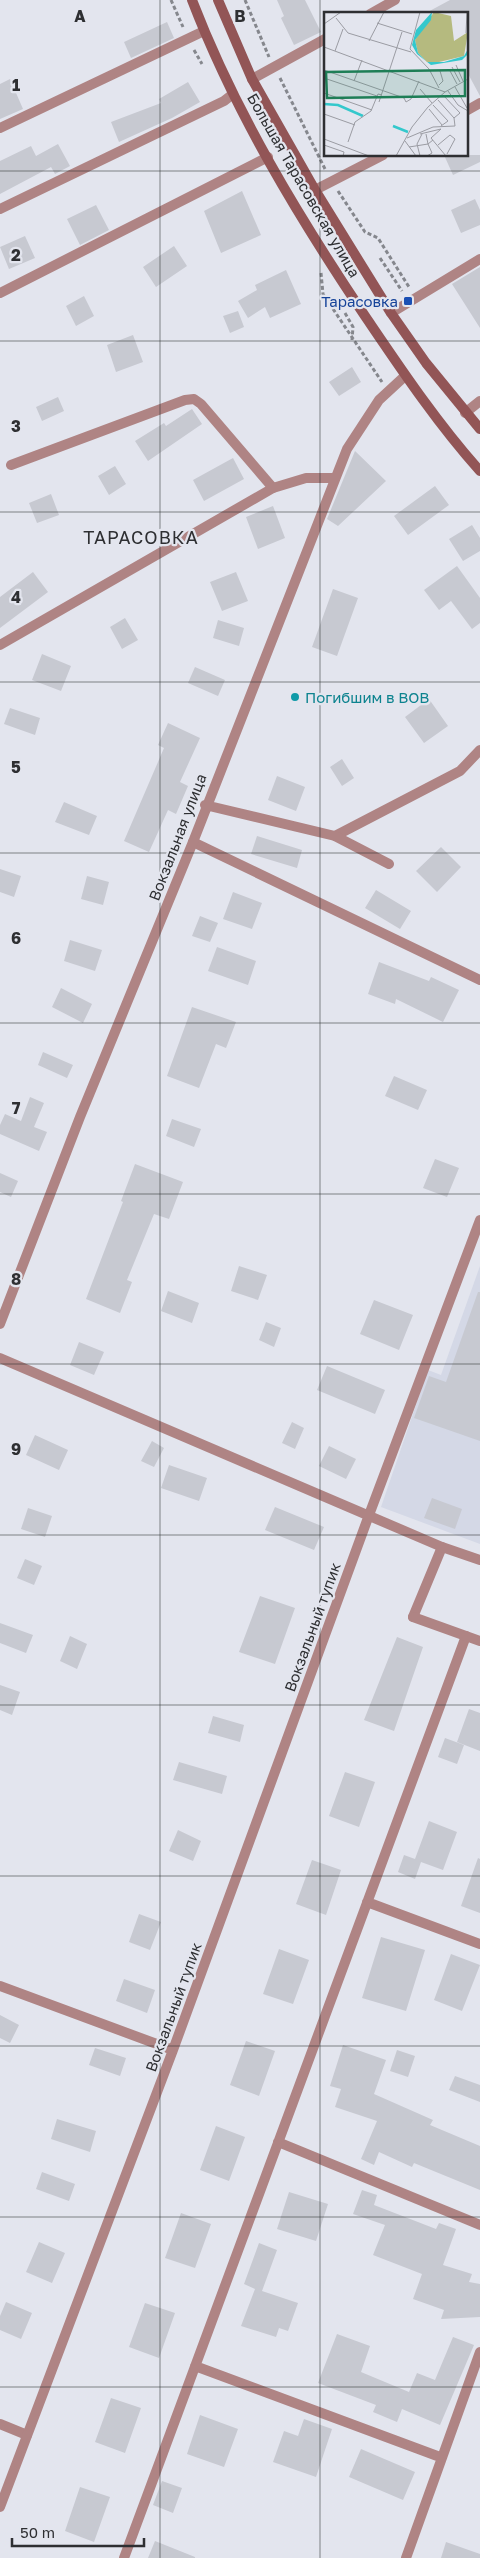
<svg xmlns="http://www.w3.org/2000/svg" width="480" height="2558" font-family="'Golos Text',sans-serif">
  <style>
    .built { fill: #d4d8e6 }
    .building { fill: #c7c9d1 }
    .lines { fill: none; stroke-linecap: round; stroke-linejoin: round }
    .path { stroke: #85878d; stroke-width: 3; stroke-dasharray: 4 2.5; stroke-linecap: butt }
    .lane { stroke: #af8484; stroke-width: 10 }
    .street { stroke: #af8484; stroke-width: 10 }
    .secondary { stroke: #925556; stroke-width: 10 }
    .grid { fill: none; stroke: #2e2f32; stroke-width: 1; stroke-opacity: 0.55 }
    .transit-dot { fill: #1a4fb4; stroke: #e3e5ee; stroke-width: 2 }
    .culture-dot { fill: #0f9aa8; stroke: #e3e5ee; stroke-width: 2 }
    .labels { text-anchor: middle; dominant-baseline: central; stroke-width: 4.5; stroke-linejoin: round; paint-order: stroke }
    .street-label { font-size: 15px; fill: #2e2f32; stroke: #e3e5ee }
    .transit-label { font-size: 15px; fill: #164399; stroke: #e3e5ee; text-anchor: end }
    .culture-label { font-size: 15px; fill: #0d838f; stroke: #e3e5ee; text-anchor: start }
    .quarter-label { font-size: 18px; letter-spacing: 1px; fill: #2e2f32; stroke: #e3e5ee }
    .inset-river { fill: none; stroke: #34c8cc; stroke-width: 2.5 }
    .inset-road { fill: none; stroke: #9b9ca3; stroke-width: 1 }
    .view { fill: #1e7e56; fill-opacity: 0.15; stroke: #1e7e56; stroke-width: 2.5 }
    .inset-edge { fill: none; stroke: #2e2f32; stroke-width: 2.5 }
    .grid-label { font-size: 16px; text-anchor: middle; font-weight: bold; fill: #2e2f32; stroke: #e3e5ee; stroke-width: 4.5; stroke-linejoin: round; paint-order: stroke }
  </style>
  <rect width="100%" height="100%" fill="#e3e5ee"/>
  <path class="built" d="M480,1266V1544L381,1507L428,1370L441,1375Z"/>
  <path class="building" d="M277,0H305L321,32L294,45L281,18L284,16Z
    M450,0H480V96L466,70V14H424Z
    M167,22L174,38L131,58L124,42Z
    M10,79L23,109L0,119V84Z
    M188,82L200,102L172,118L119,142L111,122L161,103L159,99Z
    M58,144L70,166L55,174L51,167L0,194V161L31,146L36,156Z
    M444,155H480V162L453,175Z
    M242,191L261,235L221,253L204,211Z
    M475,199L480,210V225L461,233L451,210Z
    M96,205L109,230L80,245L67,219Z
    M25,236L35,258L9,269L0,247Z
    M174,246L187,266L156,287L143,267Z
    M480,267V328L452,284Z
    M286,270L301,304L270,318L265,307L248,318L238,301L257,290L255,285Z
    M84,296L94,316L76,326L66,306Z
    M238,311L244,327L230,333L223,316Z
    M133,335L143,362L116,372L107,345Z
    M352,367L361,382L339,396L329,382Z
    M58,397L64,411L42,421L36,407Z
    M192,409L202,424L148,461L135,441L164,423L166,426Z
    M355,451L386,481L338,526L327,519Z
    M233,458L244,479L204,501L193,480Z
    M115,466L126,484L109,495L98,476Z
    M435,486L449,505L408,535L394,516Z
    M51,494L59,515L37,523L29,503Z
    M273,506L285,538L258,549L246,517Z
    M472,525L480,538V551L463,561L449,539Z
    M457,566L480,598V623L472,629L451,601L439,610L424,590Z
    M33,572L48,592L0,628V597Z
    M236,572L248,601L222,611L210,582Z
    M333,589L358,598L337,656L312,647Z
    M125,618L138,640L122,649L110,627Z
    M218,620L244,628L239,646L213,638Z
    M42,654L71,666L61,691L32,680Z
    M195,667L225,680L218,696L188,683Z
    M429,699L448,726L424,743L405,717Z
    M10,708L40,718L35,735L4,724Z
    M168,723L200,738L180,782L188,786L176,814L168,810L149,852L124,841L164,748L158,745Z
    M342,759L354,778L342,786L330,767Z
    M277,776L305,787L296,811L268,800Z
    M64,802L97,816L89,835L55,822Z
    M257,836L302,850L297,868L251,854Z
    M441,847L461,867L437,892L416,871Z
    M0,869L21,876L14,897L0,892Z
    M87,876L109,882L103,905L81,899Z
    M376,890L411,911L400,929L365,908Z
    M233,892L262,903L252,929L223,919Z
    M200,916L218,923L210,942L192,936Z
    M70,940L102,950L95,971L64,961Z
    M217,947L256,961L248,985L208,971Z
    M379,962L429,981L431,977L459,990L443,1022L396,999L395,1004L368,994Z
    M61,988L92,1004L83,1023L52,1007Z
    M192,1007L236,1022L226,1048L216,1044L199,1088L167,1076Z
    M43,1052L73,1065L67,1078L38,1065Z
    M394,1076L427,1090L418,1110L385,1096Z
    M30,1097L44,1103L34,1127L47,1132L39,1151L0,1134V1125L5,1114L21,1121Z
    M172,1119L201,1129L194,1147L166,1136Z
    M435,1159L459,1168L447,1197L423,1188Z
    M135,1164L183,1182L169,1219L154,1214L127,1280L132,1282L120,1313L86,1299L123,1202L121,1201Z
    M0,1173L18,1181L11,1197L0,1192Z
    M239,1266L267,1275L258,1300L231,1291Z
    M168,1291L199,1303L192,1323L161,1311Z
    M478,1292H480V1441L414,1418L429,1376L446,1382Z
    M374,1300L413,1315L399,1350L360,1334Z
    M266,1322L281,1328L274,1347L259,1340Z
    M79,1342L104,1352L94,1375L70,1365Z
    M327,1366L385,1390L375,1414L317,1390Z
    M292,1422L304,1428L295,1449L282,1443Z
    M35,1435L68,1450L59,1470L26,1455Z
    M152,1441L164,1448L154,1467L141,1461Z
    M329,1446L356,1459L346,1479L319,1466Z
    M169,1465L207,1478L199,1501L161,1488Z
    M432,1498L462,1509L455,1529L424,1518Z
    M275,1507L324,1527L314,1550L265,1530Z
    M28,1508L52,1516L45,1537L21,1529Z
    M25,1559L42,1566L34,1585L17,1578Z
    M260,1596L295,1608L275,1664L239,1652Z
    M0,1623L33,1635L26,1653L0,1643Z
    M70,1636L87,1644L77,1669L60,1661Z
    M397,1637L423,1647L394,1731L364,1720Z
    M0,1685L20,1692L12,1715L0,1710Z
    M469,1709L480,1713V1751L457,1742Z
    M213,1716L244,1725L240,1742L208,1733Z
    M445,1738L464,1745L457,1764L438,1757Z
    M179,1762L227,1776L222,1794L173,1780Z
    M345,1772L375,1782L359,1827L329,1816Z
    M429,1821L457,1832L443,1870L421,1862L415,1879L398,1872L404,1855L415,1859Z
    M178,1830L201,1841L193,1861L169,1851Z
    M478,1858L480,1859V1913L461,1906Z
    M312,1860L341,1870L326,1915L296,1904Z
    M139,1914L161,1922L150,1950L129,1942Z
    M381,1937L425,1950L406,2011L362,1998Z
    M279,1949L309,1960L293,2004L263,1994Z
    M451,1954L480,1965L462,2011L434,2000Z
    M124,1979L155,1990L147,2013L116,2001Z
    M0,2015L19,2025L10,2043L0,2038Z
    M246,2041L275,2051L259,2096L230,2085Z
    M343,2045L386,2060L374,2094L433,2120L430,2125L480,2146V2190L414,2163L412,2167L379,2152L374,2165L361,2159L377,2121L335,2107L341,2089L330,2086Z
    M95,2048L126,2058L120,2076L89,2065Z
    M397,2050L415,2056L408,2077L390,2071Z
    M455,2076L480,2085V2102L449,2090Z
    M57,2119L96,2131L90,2152L51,2139Z
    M216,2126L245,2137L229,2181L200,2170Z
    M42,2172L75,2184L69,2201L36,2189Z
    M362,2190L377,2195L374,2205L436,2229L439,2223L456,2229L443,2265L472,2274L469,2282L480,2284V2317L441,2319L444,2310L413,2299L422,2274L373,2255L385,2225L353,2214Z
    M289,2192L328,2204L316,2241L277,2229Z
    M181,2213L211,2224L195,2268L165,2258Z
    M39,2242L65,2253L52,2283L26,2272Z
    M259,2243L277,2250L262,2291L298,2303L288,2331L279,2328L276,2337L241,2326L255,2289L244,2284Z
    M6,2302L32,2313L21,2339L0,2330V2316Z
    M145,2303L175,2313L159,2358L129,2347Z
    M337,2334L370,2346L361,2372L409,2392L417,2373L435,2380L453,2337L474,2345L440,2425L402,2409L397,2422L373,2412L376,2405L318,2383Z
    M111,2398L141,2408L125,2453L95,2442Z
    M200,2415L238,2429L224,2467L187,2454Z
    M304,2419L332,2429L316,2477L273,2462L284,2431L298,2436Z
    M361,2449L415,2472L403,2500L349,2477Z
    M162,2481L182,2488L173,2513L153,2505Z
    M80,2487L110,2497L94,2542L65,2531Z
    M155,2541L195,2557V2558H148Z
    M446,2542L480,2554V2558H441Z"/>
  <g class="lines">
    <path class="path" d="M171,0L183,27
      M245,0L269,57
      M194,50L202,64
      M280,78L326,171
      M338,191L365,232L378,238L409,287
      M380,258L402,291
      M321,273L323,294L382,382
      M345,313L353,327L352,340"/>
    <path class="lane" d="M370,14L395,0
      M252,79L325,39
      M466,111L480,103
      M0,128L204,31
      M315,190L383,155
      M0,209L224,101L233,94
      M0,293L268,157
      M391,313L480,259
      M465,413L480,401
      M11,465L185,400L194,399L201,404L273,488
      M335,836L460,771L480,750
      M193,842L480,980
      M413,1617L442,1547
      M367,1902L480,1944
      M278,2142L480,2225
      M195,2366L440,2457
      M0,2424L27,2435
      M124,2558L466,1636
      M406,2558L480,2352"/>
    <path class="street" d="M0,645L273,488L306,478H335
      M205,805L335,836L389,864
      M0,1324L80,1117L193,842L347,449L379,400L405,376
      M0,1358L442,1547L480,1560
      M413,1617L480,1641
      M0,1986L173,2050
      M0,2507L173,2050L369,1515L480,1220"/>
    <path class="secondary" d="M192,0C235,112 298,216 365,316C401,369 437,423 480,471
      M218,0L252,79L315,190L391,313L426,363L480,429"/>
  </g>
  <path class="grid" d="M160,0V2558M320,0V2558M0,171H480M0,341H480M0,512H480M0,682H480M0,853H480M0,1023H480M0,1194H480M0,1364H480M0,1535H480M0,1705H480M0,1876H480M0,2046H480M0,2217H480M0,2387H480"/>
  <rect class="transit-dot" x="403" y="296" width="10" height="10" rx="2.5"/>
  <circle class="culture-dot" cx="295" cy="697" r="5"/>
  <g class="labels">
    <g class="street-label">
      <text transform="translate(304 185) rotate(60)">Большая Тарасовская улица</text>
      <text transform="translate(177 837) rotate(-69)">Вокзальная улица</text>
      <text transform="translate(312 1627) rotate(-70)">Вокзальный тупик</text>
      <text transform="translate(173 2007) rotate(-70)">Вокзальный тупик</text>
    </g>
    <g class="transit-label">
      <text x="398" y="301">Тарасовка</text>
    </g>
    <g class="culture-label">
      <text x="305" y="697">Погибшим в ВОВ</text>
    </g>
    <g class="quarter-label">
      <text x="141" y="537">ТАРАСОВКА</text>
    </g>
  </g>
  <g transform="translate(324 12)">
    <rect width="144" height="144" fill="#e3e5ee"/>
    <path d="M110,0L127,4L130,29L144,20L140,44L115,50H103L94,41L91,28Z" fill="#b5ba7f"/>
    <path d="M108,0L107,8L91,28L94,41L103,50H120L140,44L144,37V42L138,48L107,53L93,42L88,33L92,18Z" fill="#34c8cc"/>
    <path class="inset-river" d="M0,92L14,93L39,104M69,114L84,120"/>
    <path class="inset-road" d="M96,0L86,37L105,57L115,76M12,6L24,21L87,40M53,11L88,22M0,12L17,0M142,21L143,0M45,29L60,0M0,35L121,80M11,39L19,17M132,53L139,69M128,55L136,70M125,57L133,72M0,58L80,86L82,90L87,87L95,69M0,66L53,84M30,69L38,48M115,73L119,69L116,59M131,75L143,96M96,77L108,91M124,79L134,93L144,99M0,81L48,98M119,83L136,101L130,106M55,90L78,20M109,93L124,109L117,114M105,97L118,113M0,102L31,113M96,122L117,117L107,126L122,144M83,126L109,115L131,114L130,106L114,88M0,127L45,144M81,129L92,144M24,130L31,110L47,99L54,82L58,83M0,133L20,140L19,144M114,133L126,123L131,127L123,142M85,135L104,132L102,122M72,144L88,115L104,95L121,80L144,67M96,144L93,132L98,122M103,144L108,141L104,132L109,128"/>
    <path class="view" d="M141,58V84L3,86L2,60Z"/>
    <rect width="144" height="144" class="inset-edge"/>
  </g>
  <g class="grid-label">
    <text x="80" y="22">A</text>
    <text x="240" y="22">B</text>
    <text x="16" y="91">1</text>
    <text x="16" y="261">2</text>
    <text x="16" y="432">3</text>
    <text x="16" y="603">4</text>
    <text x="16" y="773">5</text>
    <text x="16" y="944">6</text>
    <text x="16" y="1114">7</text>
    <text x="16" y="1285">8</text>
    <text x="16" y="1455">9</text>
  </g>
  <path d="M12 2538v8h132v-8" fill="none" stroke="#2e2f32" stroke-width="2.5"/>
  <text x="20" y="2538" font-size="15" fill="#2e2f32" stroke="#e3e5ee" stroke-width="4" paint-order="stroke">50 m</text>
</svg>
